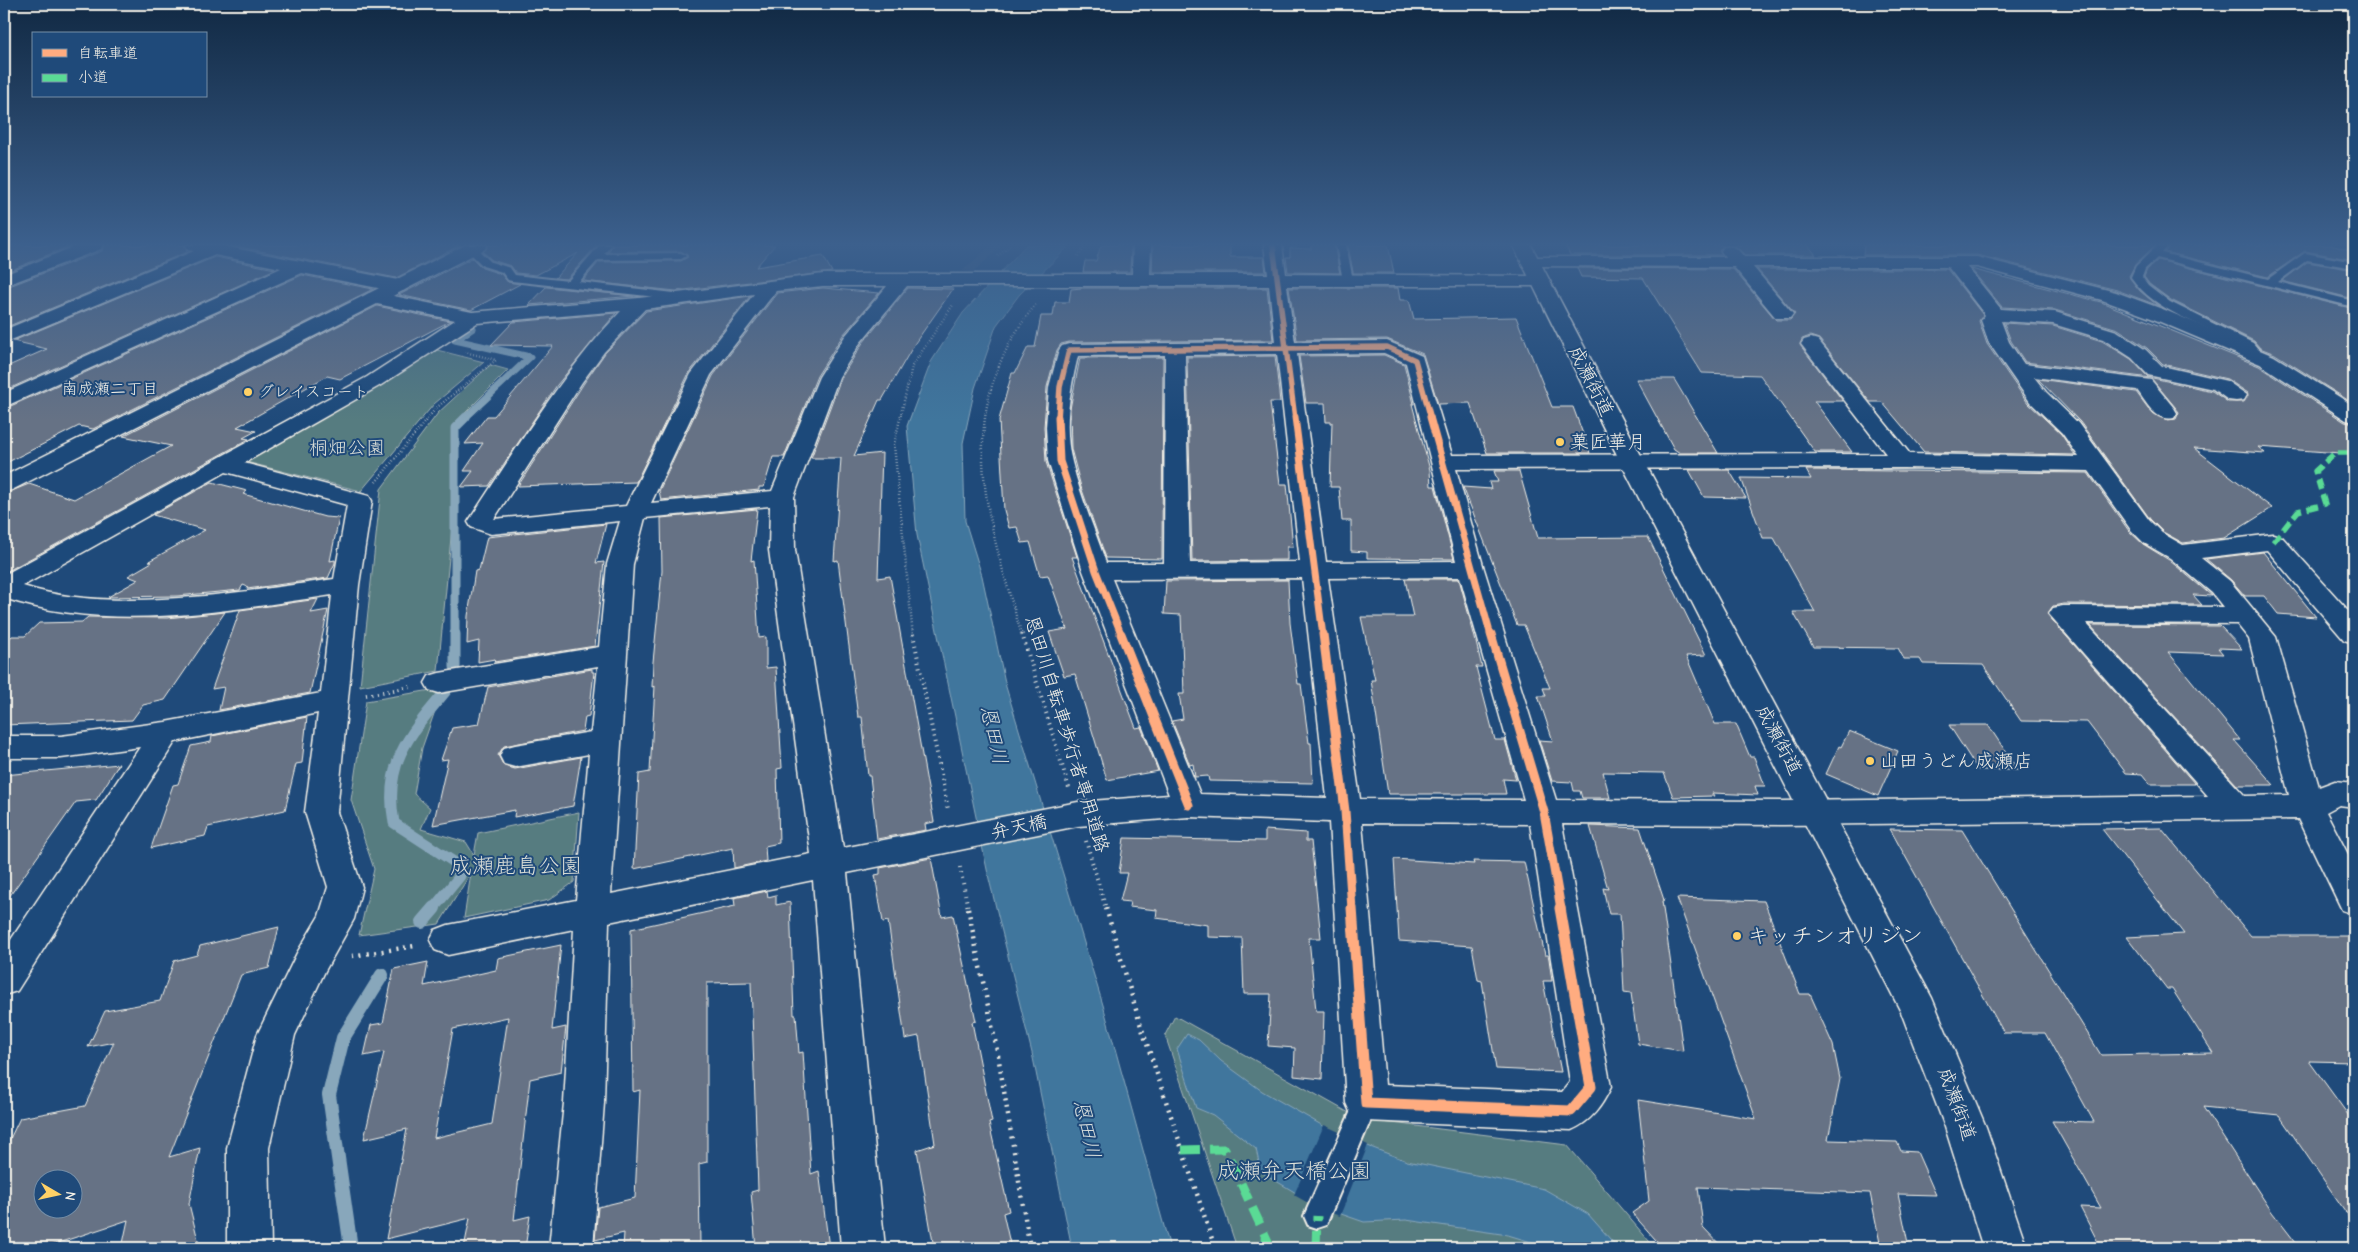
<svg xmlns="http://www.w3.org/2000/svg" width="2358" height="1252" font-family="'Comic Neue','Klee One',sans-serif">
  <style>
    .built { fill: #34567d }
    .green { fill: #577b80; stroke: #a6b6b4 }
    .water { fill: #40769d; stroke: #88a7bb }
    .pier { fill: #1f4a7a }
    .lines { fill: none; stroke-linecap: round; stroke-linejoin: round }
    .stream-far3 { stroke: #88a7bb; stroke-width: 7 }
    .stream-far2 { stroke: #88a7bb; stroke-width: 9 }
    .stream-far1 { stroke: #88a7bb; stroke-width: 11 }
    .stream { stroke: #88a7bb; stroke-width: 14 }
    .building { fill: #667285; stroke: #f4f1e8; fill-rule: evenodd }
    .service-casing { stroke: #f4f1e8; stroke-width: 4 }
    .minor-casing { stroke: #f4f1e8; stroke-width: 3 }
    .tertiary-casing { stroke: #f4f1e8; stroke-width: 3 }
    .secondary-casing { stroke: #f4f1e8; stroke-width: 3 }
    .path-far2 { stroke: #f4f1e8; stroke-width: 2.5; stroke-dasharray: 0.5 2.5; stroke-linecap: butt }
    .path-far1 { stroke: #f4f1e8; stroke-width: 4; stroke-dasharray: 1 4.5; stroke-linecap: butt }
    .path { stroke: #f4f1e8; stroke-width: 4.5; stroke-dasharray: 2 5.5; stroke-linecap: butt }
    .service { fill: #1f4a7a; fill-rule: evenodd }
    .minor { fill: #1f4a7a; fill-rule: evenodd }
    .tertiary { fill: #1f4a7a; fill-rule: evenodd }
    .secondary { fill: #1f4a7a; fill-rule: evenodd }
    .quiet-far1 { stroke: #5adb95; stroke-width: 5.5; stroke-dasharray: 11 5.5; stroke-linecap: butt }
    .quiet { stroke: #5adb95; stroke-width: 9; stroke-dasharray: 18 9; stroke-linecap: butt }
    .cycleway-far3-casing { stroke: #1f4a7a; stroke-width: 8 }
    .cycleway-far2-casing { stroke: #1f4a7a; stroke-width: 9 }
    .cycleway-far1-casing { stroke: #1f4a7a; stroke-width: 12 }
    .cycleway-casing { stroke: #1f4a7a; stroke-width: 14 }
    .cycleway-far3 { stroke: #ffac80; stroke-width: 5.5 }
    .cycleway-far2 { stroke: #ffac80; stroke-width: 7 }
    .cycleway-far1 { stroke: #ffac80; stroke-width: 9 }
    .cycleway { stroke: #ffac80; stroke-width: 11 }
    .poi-dot { fill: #ffd166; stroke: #1f4a7a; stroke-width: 2 }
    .labels { text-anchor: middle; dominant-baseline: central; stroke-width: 4; stroke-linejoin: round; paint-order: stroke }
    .far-neighbourhood-label { font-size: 16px; fill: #f4f1e8; stroke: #1f4a7a }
    .far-poi-label { font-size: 16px; fill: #f4f1e8; stroke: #1f4a7a; text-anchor: start }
    .street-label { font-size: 19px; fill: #f4f1e8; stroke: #1f4a7a }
    .poi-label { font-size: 19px; fill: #f4f1e8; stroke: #1f4a7a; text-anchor: start }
    .park-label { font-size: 19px; fill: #dcdfd8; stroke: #1f4a7a }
    .water-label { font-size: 20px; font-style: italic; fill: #d9dfdd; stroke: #1f4a7a }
    .near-park-label { font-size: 22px; fill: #dcdfd8; stroke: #1f4a7a }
    .near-poi-label { font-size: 22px; fill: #f4f1e8; stroke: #1f4a7a; text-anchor: start }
  </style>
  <rect width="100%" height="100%" fill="#1f4a7a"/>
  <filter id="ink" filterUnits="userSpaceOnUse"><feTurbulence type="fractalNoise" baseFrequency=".02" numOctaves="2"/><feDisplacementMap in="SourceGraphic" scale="10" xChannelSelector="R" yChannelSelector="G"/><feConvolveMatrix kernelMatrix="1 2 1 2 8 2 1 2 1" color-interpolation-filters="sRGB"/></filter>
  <g filter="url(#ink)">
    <path class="built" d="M992,245H1003L973,272L962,271Z"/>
    <path class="green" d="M437,350L484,362L434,404L361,491L246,462Z
      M490,365L508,370L453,425L452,527L438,671L360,686L381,489L438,413Z
      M443,688L422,748L414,794L430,808L421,829L466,842L474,855L478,833L579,812L574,882L549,900L464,918L471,873L439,924L359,935L374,869L351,800L366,701Z
      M1175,1016L1360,1119L1567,1145L1655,1248H1237L1165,1035Z"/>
    <path class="water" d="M1026,245H1070L1019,295L996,326L975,388L963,443L965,521L982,576L1006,687L1103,1005L1170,1248H1072L1032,1053L989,879L917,535L907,426L931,362L963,313Z
      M1187,1034L1199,1040L1221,1061L1262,1091L1339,1135L1407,1161L1544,1189L1588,1214L1618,1248H1551L1508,1235L1406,1220L1364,1222L1318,1206L1261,1172L1256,1149L1213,1115L1196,1108L1177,1049Z"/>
    <path class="pier" d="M1324,1125L1368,1145L1340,1216L1317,1208L1294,1195Z"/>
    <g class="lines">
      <path class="stream-far3" d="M464,419L530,357L455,340L473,328"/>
      <path class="stream-far2" d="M455,636V428L466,417"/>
      <path class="stream-far1" d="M455,634V667
        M433,909L460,876L454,862L394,823C383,763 409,735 446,691"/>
      <path class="stream" d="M422,922L434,908
        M349,1248L350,1241L329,1095L343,1038L382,975"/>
    </g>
    <path class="building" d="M21,245H72L4,273V247Z
      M105,245H184L187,252L4,328V288L102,251Z
      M230,245H460L396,278Z
      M489,245H597L567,279L555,278L578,253L536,275L516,273L511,266L492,260L483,252Z
      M613,245H775L756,267L823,256L832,272L676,291L583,281L599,262L681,261L688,257L681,251L608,252Z
      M1103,245H1131L1130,272H1083L1085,261H1096L1100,248Z
      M1153,245H1230V257H1264L1266,272H1152Z
      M1311,245H1334L1340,273L1288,272L1286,257H1290V248L1311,249Z
      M1348,245H1388L1394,273H1353Z
      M1565,245H1723L1719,251L1722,255H1570Z
      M1734,245H1808L1816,255H1745Z
      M1864,245H2155L2135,265L2129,276L2140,291L2159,306L2117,290L1977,255H1863Z
      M2168,245H2330L2354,251V260L2305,251L2268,277L2165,252Z
      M215,257L275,269L4,391V368L47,349L13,341Z
      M472,258L482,268L501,274L508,282L520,284L471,310L399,295Z
      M2158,260L2354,309V404L2275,354L2260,348L2254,341L2171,300L2149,284L2144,277L2147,270Z
      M2307,262L2354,270V299L2282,281Z
      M1577,268L1733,269L1776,320H1790L1795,314L1757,269H1947L1983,315L1979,321L1987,344L2028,403L2061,434L2075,455L1924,452L1882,402H1870L1819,339L1810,336L1802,339L1800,345L1843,401H1814L1852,452H1815L1760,375L1702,373L1643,278L1581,277Z
      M1971,269L2101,302L2259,366L2345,422L2354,424V454L2258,447L2265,453L2194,448L2272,508L2224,538L2183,543L2163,532L2150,519L2080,422L2038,379L2136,392L2151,412L2167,420L2176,419L2179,412L2175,407L2151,378L2025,362L2011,341L2004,323L2053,326L2102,341L2131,359L2148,377L2212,391L2228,402H2244L2248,393L2227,379L2163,364L2147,348L2118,329L2055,310L2002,307Z
      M302,275L373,289L93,429L79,426L4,464V409Z
      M546,287L634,296L529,305Z
      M823,288L879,293L843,335L817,376L784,457H773L764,487H759V490L661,500L659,491L713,376L777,293Z
      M908,288L953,289L915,343L882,400H879L854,456L882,453L878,578L890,576L934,822L925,824L926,830L877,839L870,776H868L862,717H858L838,560L834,561L841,458H811L841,378L862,344Z
      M1082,288H1267L1273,340L1069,342L1061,344L1057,350L1047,387L1044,427L1046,462L1077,557H1072L1136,728L1141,727L1158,771L1107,780L1075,674L1064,676L1049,632L1067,629L1048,575L1040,576L1030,542L1022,543L1017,527L1009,528L1004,510L999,420L1012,373H1015L1028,347H1035L1041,316H1053L1055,302H1069L1071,289Z
      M1289,288H1398L1400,300H1409L1414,319L1516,317L1552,407H1573L1590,453H1487L1470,403L1438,404L1423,354L1387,339L1297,340Z
      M750,296L689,373L636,482L518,486L584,383L605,353L646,311Z
      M377,306L450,321L340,379L327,376L237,427L256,431L243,438L249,439L4,573V494L29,484L74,499L171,446L123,436Z
      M616,313L557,385L489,486L461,487L473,471H464L483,443L465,444L487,416H494L553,346L491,345L513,322Z
      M1384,355L1404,364L1414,404H1412L1430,470L1431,486H1435L1454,559L1367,558V552L1351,551V521H1342L1339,487H1330L1332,422H1326L1325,403H1306L1299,356Z
      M1275,356L1280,402H1270L1280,484H1287L1293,547H1287V560L1192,561L1187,357Z
      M1163,357L1162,559L1106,558L1081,487L1071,449L1070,409L1080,358Z
      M1636,379H1674L1718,453H1680L1674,449Z
      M1689,470H1729L1746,498L1704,497Z
      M1806,470L2088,473L2129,531L2143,544L2169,560L2212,596L2193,595L2202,605L2063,604L2053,606L2047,614L2195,784H2150L2142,774L2126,773L2087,722L2021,721L1983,665L1923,664L1920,659H1904L1898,648L1813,647L1793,612H1815L1774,538H1763L1741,478L1811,479Z
      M1494,471H1519L1538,538L1648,537L1706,655L1686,656L1715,724H1736L1750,757H1754L1765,786H1755L1758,795L1712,793L1714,796L1673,797L1664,773L1603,772L1610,798H1582L1580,791H1574L1572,782L1552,781L1539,740L1553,741L1538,696H1546L1543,688H1550L1524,625H1517L1463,487L1491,489L1489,482H1498Z
      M212,482L247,491L243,494L325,517L339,518L330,561L335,560V563L328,578L247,589L248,587L243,585L240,590L177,596L108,597L138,580L128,576L152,562L149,561L205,530L153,515Z
      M757,509L751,561L754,560L759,638L766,637V668L776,667L782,768L777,769L779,843L765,846L766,861L734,868L733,848L634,869L639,774L650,772L655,686L652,687L653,662L662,571L661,518Z
      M606,524L596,563L604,562L595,646L494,662L495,659L478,662L479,641L467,644L468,616L475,571L479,570L487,537Z
      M2263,552L2316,617L2278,614L2264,596H2245L2231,580L2206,559Z
      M1405,579H1459L1474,634L1482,667H1476L1495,740H1505L1516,780L1503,779L1506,794H1388L1371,680H1375L1361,617H1413Z
      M1288,580L1290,623L1298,684H1301L1309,743H1311L1313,783L1209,781L1208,776L1195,777L1193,764L1190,765L1172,721L1183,719L1179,694H1184L1181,615L1164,614L1166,581Z
      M318,599L311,613L328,610L310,693L219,710L224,687L212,689L240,610Z
      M225,612L165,700L143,705L132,720L4,725V644L12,636H25L39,623L82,622L88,617L167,618Z
      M2090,625L2220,626L2242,649L2218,648L2223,654L2168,652L2240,740H2234L2274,785H2237Z
      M592,669V672H594L589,716L585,717L583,731L504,746L498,755L504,766L515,769L581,757L573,806L514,817L515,810L433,825L448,759L441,760L452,728L479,724L488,687Z
      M307,717L302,763L296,764L285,810L208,827L205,836L151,848L173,785L178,784L191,746L211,742L212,736Z
      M1949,725H1988L2018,770H1978Z
      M1849,731L1898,751L1878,796L1826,774L1839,746L1841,747Z
      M119,764L96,800L76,802L4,904V775Z
      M1590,826L1640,828L1664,900L1662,901L1683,1051L1638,1044L1631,993L1624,992L1620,914H1609L1603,888L1608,889Z
      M2161,828L2251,936H2347L2354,944V1062L2309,1061L2354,1123V1224L2279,1115L2203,1107L2272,1212L2300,1248H2101L2080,1207L2101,1208L2052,1121L2094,1122L2045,1033H2004L1890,829L1962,830L2101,1055L2213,1053L2172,989H2167L2127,937L2184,934L2102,829Z
      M1265,830L1306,833V841H1311L1321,938H1309L1316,1011H1324L1322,1079L1294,1076L1295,1048L1268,1046L1271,994H1244L1242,938L1208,937V925L1156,918L1157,910L1129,907L1130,902L1120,901L1127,873H1119L1124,838L1265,841Z
      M931,858L942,917L953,915L976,1021L972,1022L992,1122L989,1123L1009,1211L1003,1213L1011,1248H934L917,1150L935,1144L919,1036L905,1039L888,921L883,922L875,875L880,874V868Z
      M1394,859L1474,864L1473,861L1524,862L1545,955H1548L1549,959L1552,981H1543L1561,1072L1496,1069L1482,981L1478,980L1472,946L1399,941Z
      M767,891L768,897L776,895V905L790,902L794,1015H796L799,1053L803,1052L811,1174L819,1171L829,1248H756L751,1192L758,1190L751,982L707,983V1162L699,1164L700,1248H623L624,1233L595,1240L598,1207L635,1198L640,1090L633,1092L631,929L735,906L734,898Z
      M1677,898L1764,901L1800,994H1810L1833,1045L1840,1079L1828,1140L1897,1142L1901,1151L1917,1152L1936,1195L1898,1194L1909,1248H1881L1870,1193L1698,1187L1703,1227L1723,1248H1663L1632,1213L1649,1201L1638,1100L1756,1119Z
      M279,927L269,968L241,975L169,1157L200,1148L189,1204L200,1248H122L128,1220L43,1248H4V1151L20,1118L85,1106L114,1042L88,1047L105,1011L160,1001L174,961L197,955L200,946ZM42,1180H72V1210H42Z
      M561,945L552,1030L566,1027L561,1072L530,1079L514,1220L530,1216L525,1248H464L470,1218L386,1239L407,1129L364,1139L384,1052L364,1056L371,1025L383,1023L394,969L428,962L424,986L496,970L498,958ZM508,1017L492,1124L434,1138L453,1029Z"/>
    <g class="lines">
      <g class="service-casing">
        <path id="service" d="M600,245H611L604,254L681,253L686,256L681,259L598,260L579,282L683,294L689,297L683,300L512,281L508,280L502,272L483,266L466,249L467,247H475L491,262L510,268L515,275L568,281Z
          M1336,245H1346L1353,280L1352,282L1348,283L1343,280Z
          M2158,245L2167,247L2162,253L2268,279L2305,253L2354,262V268L2307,260L2278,282L2354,301V307L2157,258L2145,269L2142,277L2148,285L2170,302L2253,343L2264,356L2258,360C2251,358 2245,348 2237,343C2200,322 2156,313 2131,277L2136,266Z
          M1366,1092L1374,1095L1378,1103L1326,1225L1317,1228L1308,1225L1304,1216L1358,1095Z"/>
      </g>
      <g class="minor-casing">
        <path id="minor" d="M78,245H103L101,249L4,286V275Z
          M186,245H218L398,280L405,282L407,286L405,290L398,292L302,273L4,407V393L281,268L215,255L4,343V330L194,251L188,250Z
          M1133,245H1151L1150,274H1268L1264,245H1282L1286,274L1546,276L1548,280L1546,284L1539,286H1287L1295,342L1387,341L1422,356L1452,455L1886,454L1801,344L1804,340L1811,338L1818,340L1910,454L2079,457L2062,433L2030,402L1989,343L1981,320L1985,315L1948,267H1753L1793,314L1790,318H1776L1734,267L1524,266L1521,262L1524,258L1530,257H1725L1721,251L1724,247C1734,245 1738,249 1744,257H1977L2116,292L2165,310L2274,356L2354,406V422L2346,420L2260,364L2151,318L2102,300L1977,267H1967L2001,309L2055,312L2117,331L2146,350L2162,366L2227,381L2247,395L2244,400L2236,401L2228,400L2213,389L2148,375L2132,358L2103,339L2053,324L2001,321L2009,342L2024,364L2151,380L2174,408L2177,413L2174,418C2155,422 2147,403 2137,390L2034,377L2046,392L2078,423L2149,520L2162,533L2183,545L2273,534L2282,537L2354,617V643L2344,640L2267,550L2201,558L2230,581L2276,637L2319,787L2335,781L2354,783V807L2339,805L2326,812L2354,866V914L2342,910L2298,819L1784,825L1562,824L1611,1087C1602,1106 1591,1122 1571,1130L1366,1121L1352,1116L1346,1103L1329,822L1189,817L1078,826L847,873L885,1248H841L813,880L609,922L604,1103L593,1248H549L564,1103L574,929L448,955L435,950L430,940L435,930L448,925L576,900L589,754L515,767L504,764L500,756L504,748L515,745L591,732L598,666L439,693L429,690L425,683L429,676L439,673L599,647L607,564L620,521L491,534L471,527L468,522C516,450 561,374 621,311L477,323L381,385L244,463L369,496L372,501L359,585L337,812L362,887L354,919L325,971L295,1035L269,1148L271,1248H227V1148L257,1035L297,953L319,916L328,887L305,812L318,713L175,742L17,991L4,995V950L140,747L61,758H4V736H61L165,722L321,693L332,595C225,611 109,633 4,598V575L367,377L455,320L367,302L365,298L367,294L374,292L472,312L639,298L823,274H1132ZM823,286H887L845,336L819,377L772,491L651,503L711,375L776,291ZM907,286H1269L1275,342L1069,344L1062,346L1059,350L1049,387L1046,427L1048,461L1083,571L1169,795L1078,802L843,848L795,550L794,497L839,377L860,343ZM754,294L691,374L626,506L494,519L582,382L604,352L645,309ZM1384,353L1406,363L1456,561L1326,562L1297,354ZM1277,354L1300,562L1190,563L1185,355ZM1165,355L1164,563H1106C1095,530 1080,496 1072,462C1063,427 1070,390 1078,356ZM1903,468L2089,471L2131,530L2144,543L2170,558L2212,593L2223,607L2063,606L2053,608L2049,614L2208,796L1784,801L1556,800L1484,569L1456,469ZM226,472L347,505L334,579C243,592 111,615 23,586ZM770,506L769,550L811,854L611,894L633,564L645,518ZM1460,577L1524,800L1360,799L1328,578ZM1302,578L1327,798L1200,794L1112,579ZM2086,623L2237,624L2249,639L2289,795L2245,796ZM1362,823L1530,824L1570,1082L1562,1092L1385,1085Z"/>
      </g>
      <g class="tertiary-casing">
        <path id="tertiary" d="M465,245H487L485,249L12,490L4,492V476Z"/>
      </g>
      <g class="secondary-casing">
        <path id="secondary" d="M1513,245H1531L1644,461L1932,998L1986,1127L2027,1248H1983L1945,1127L1901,1012L1620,461Z"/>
      </g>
      <path class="path-far2" d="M998,256L1011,245
        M1078,256L1088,245
        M376,482L436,408L496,360L465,352
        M913,636L894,445L912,366L953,305
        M1022,636C987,516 949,413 1036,304"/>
      <path class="path-far1" d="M913,634L948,809
        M1022,634L1069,788
        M366,695L411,687
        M1086,841L1106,909
        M960,867L968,909"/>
      <path class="path" d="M968,908L998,1055L1030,1248
        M1106,908L1139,1020L1215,1248
        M352,956L415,946"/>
      <use href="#service" class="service"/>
      <use href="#minor" class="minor"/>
      <use href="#tertiary" class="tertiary"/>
      <use href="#secondary" class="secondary"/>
      <path class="quiet-far1" d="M2273,542L2298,511L2325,504L2315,471L2335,453H2354"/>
      <path class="quiet" d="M1182,1150L1225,1149L1271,1248
        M1316,1248L1317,1216"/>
      <g class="cycleway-far3-casing">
        <path id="cycleway-far3" d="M1273,245L1286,348
          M1286,348L1295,419
          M1286,348L1387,347L1415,360L1431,419
          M1058,419L1060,387L1069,350L1286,348"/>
      </g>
      <g class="cycleway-far2-casing">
        <path id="cycleway-far2" d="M1058,417L1060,461L1096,571L1122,636
          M1295,417L1323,636
          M1430,417L1491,636"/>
      </g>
      <g class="cycleway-far1-casing">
        <path id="cycleway-far1" d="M1121,634L1189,805
          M1323,634L1345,811L1352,909
          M1491,634L1544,812L1561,909"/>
      </g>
      <g class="cycleway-casing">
        <path id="cycleway" d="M1352,908L1366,1103L1571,1111L1591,1087L1560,908"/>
      </g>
      <use href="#cycleway-far3" class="cycleway-far3"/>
      <use href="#cycleway-far2" class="cycleway-far2"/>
      <use href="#cycleway-far1" class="cycleway-far1"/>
      <use href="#cycleway" class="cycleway"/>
    </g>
  </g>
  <linearGradient id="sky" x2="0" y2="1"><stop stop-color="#112943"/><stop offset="0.58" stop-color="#3c608d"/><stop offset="1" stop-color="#3c608d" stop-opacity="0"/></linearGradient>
  <rect width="2358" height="421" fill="url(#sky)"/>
  <g class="poi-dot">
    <circle cx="248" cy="392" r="5"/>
    <circle cx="1560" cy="442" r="5"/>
    <circle cx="1870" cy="761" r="5"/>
    <circle cx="1737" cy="936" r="5"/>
  </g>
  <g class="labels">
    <g class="far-neighbourhood-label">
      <text x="110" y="389">南成瀬二丁目</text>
    </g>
    <g class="far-poi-label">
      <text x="258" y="392">グレイスコート</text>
    </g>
    <g class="street-label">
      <text transform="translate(1591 381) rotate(63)">成瀬街道</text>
      <text transform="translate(1067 734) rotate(73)">恩田川自転車歩行者専用道路</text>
      <text transform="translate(1779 740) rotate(62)">成瀬街道</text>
      <text transform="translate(1019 827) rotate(-12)">弁天橋</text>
      <text transform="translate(1957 1104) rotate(70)">成瀬街道</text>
    </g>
    <g class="poi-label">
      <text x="1570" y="442">菓匠華月</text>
      <text x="1880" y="761">山田うどん成瀬店</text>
    </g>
    <g class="park-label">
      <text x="347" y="448">桐畑公園</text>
    </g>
    <g class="water-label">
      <text transform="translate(994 735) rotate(77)">恩田川</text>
      <text transform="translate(1087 1129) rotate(77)">恩田川</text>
    </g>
    <g class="near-park-label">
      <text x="516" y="866">成瀬鹿島公園</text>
      <text x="1294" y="1171">成瀬弁天橋公園</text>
    </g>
    <g class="near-poi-label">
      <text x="1747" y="936">キッチンオリジン</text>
    </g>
  </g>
  <rect width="2358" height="1252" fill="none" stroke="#1f4a7a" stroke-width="20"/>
  <rect x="10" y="10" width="2338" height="1232" fill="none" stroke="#f4f1e8" stroke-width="2" filter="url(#ink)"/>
  <rect x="32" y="32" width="175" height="65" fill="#1f4a7a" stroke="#748da6"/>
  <rect x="42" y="49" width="25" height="8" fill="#ffac80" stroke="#748da6"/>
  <text x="78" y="58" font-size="15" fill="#f4f1e8">自転車道</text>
  <rect x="42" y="74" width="25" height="8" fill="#5adb95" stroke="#748da6"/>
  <text x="78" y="82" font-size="15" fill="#f4f1e8">小道</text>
  <g transform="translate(58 1194) rotate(99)"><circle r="24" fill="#1f4a7a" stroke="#748da6"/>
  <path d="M0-4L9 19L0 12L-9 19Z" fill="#ffd166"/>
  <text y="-8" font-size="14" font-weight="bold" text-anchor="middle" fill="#f4f1e8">N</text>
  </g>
</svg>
